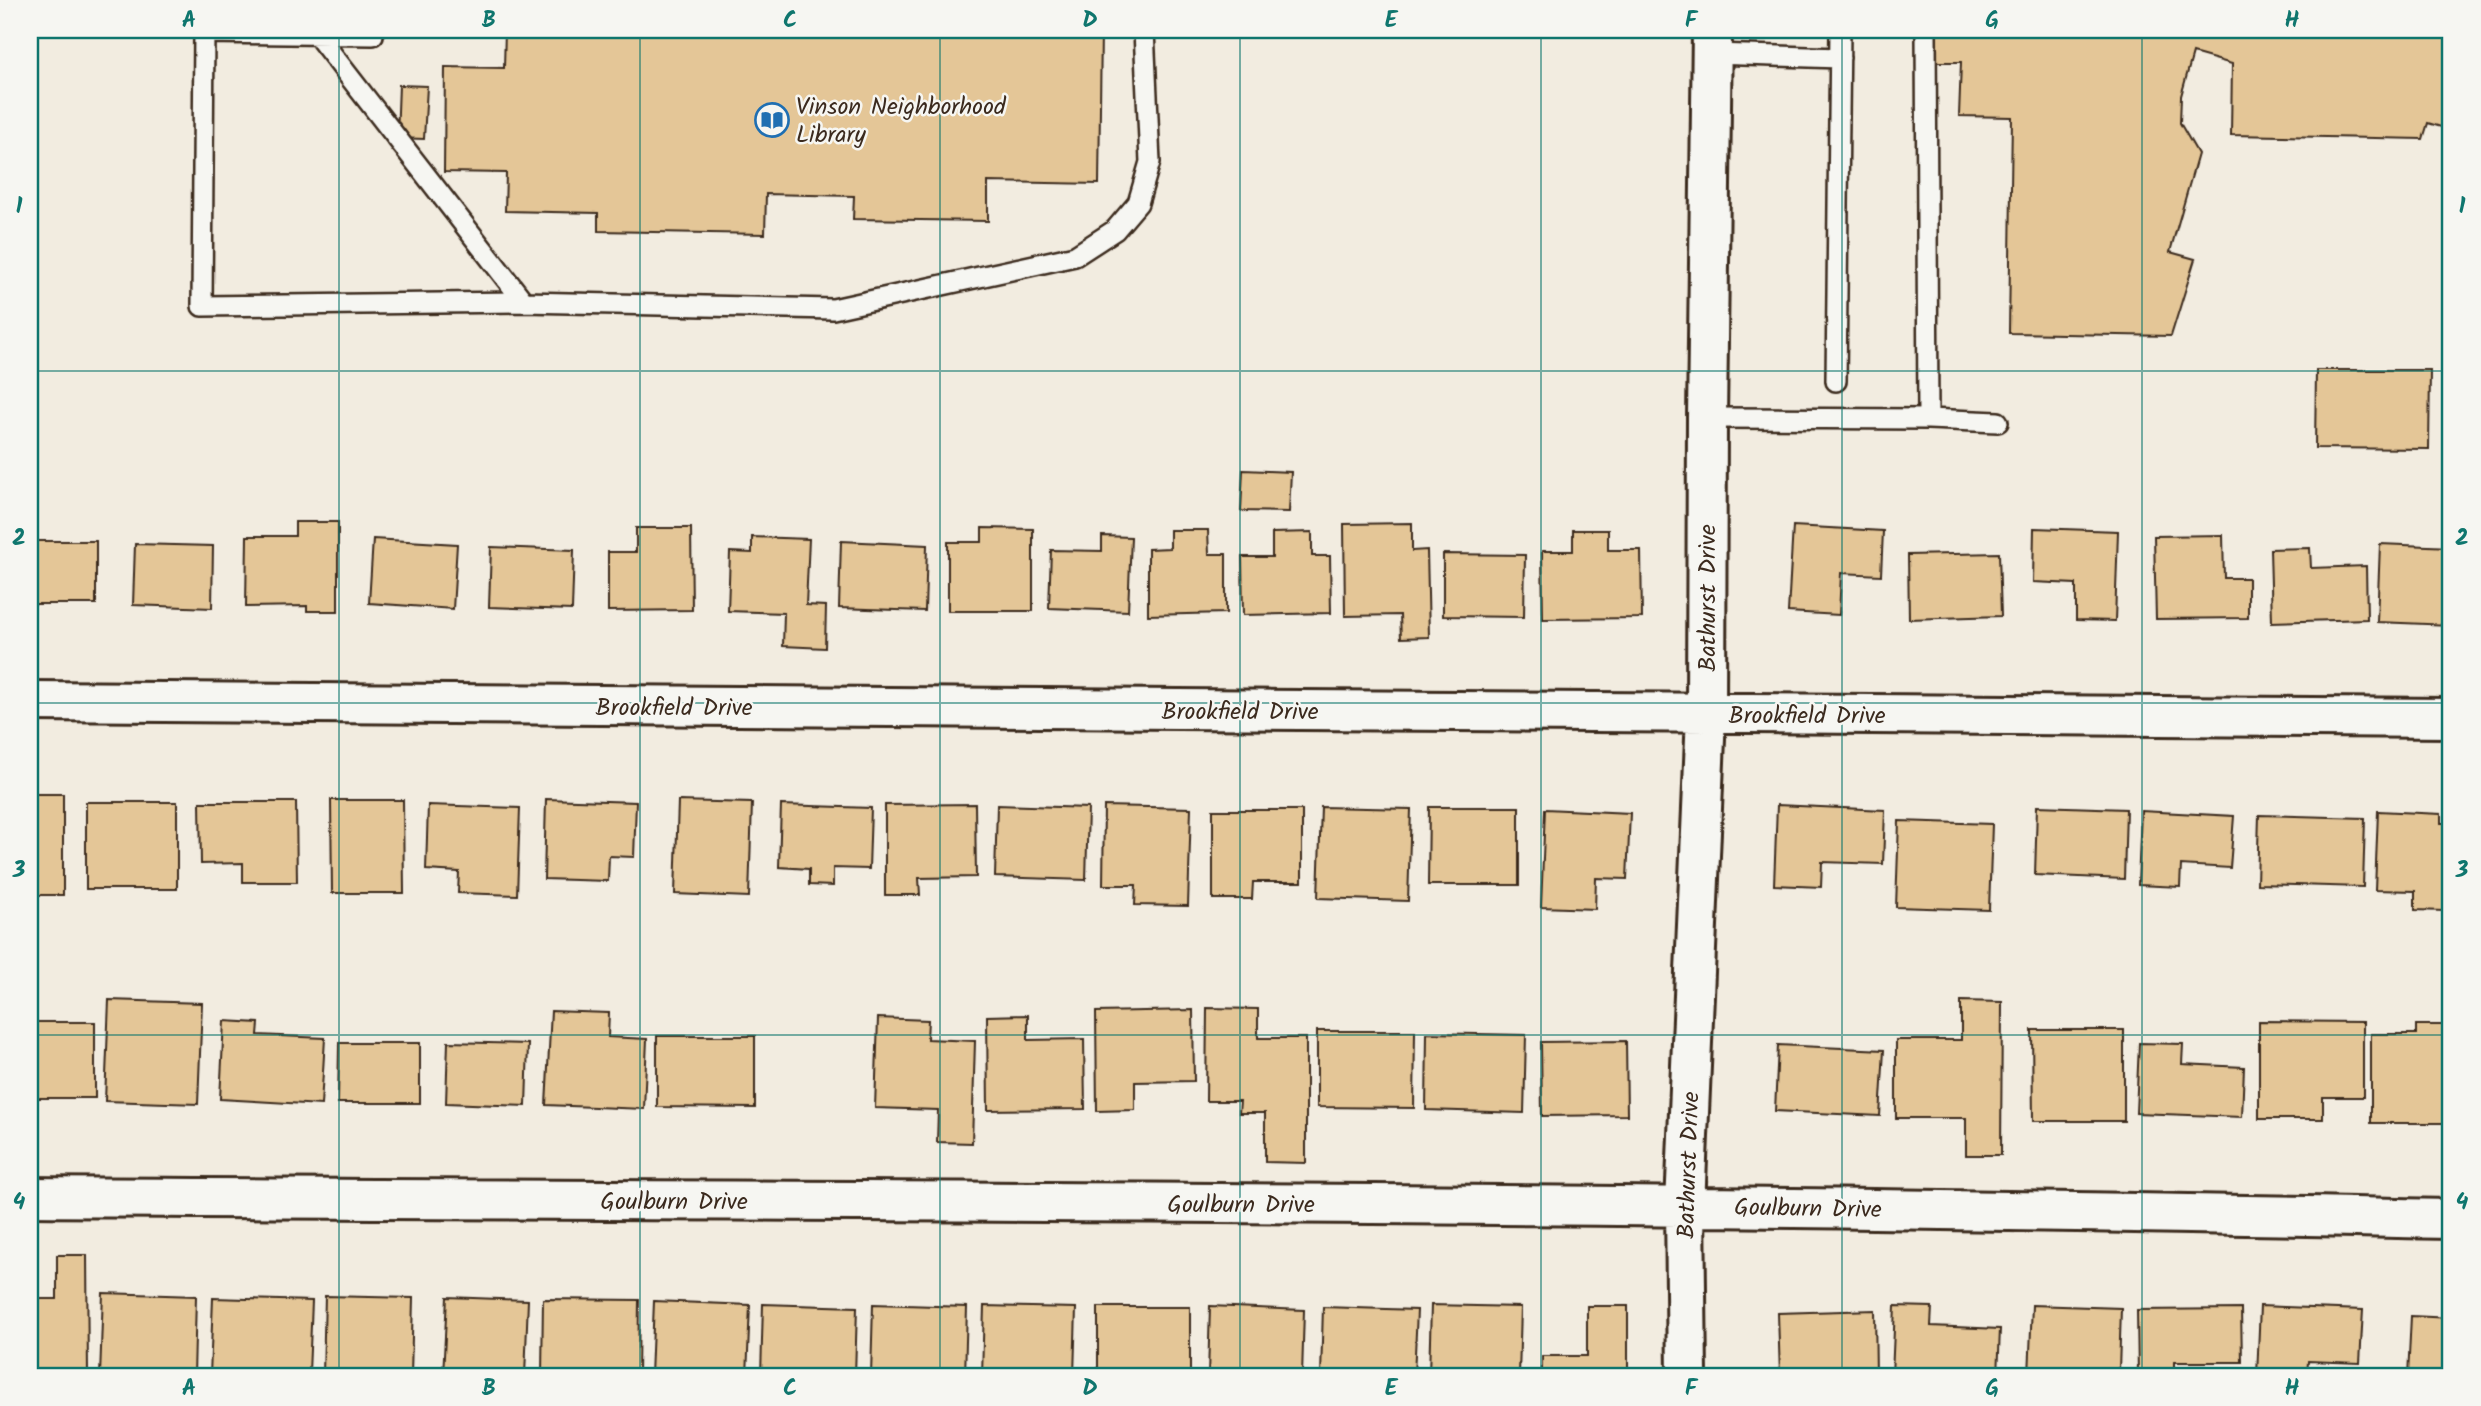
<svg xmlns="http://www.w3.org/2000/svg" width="2481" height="1406" font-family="Kalam,sans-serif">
<rect width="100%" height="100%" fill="#f2ece0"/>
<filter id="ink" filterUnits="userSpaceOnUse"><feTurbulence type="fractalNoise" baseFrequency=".0143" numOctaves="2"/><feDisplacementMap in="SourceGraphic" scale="14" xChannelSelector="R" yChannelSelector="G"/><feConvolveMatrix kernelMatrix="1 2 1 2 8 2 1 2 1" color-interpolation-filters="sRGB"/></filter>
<g filter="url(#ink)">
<!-- building -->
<path fill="#e4c697" stroke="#3b2a1e" stroke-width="2" d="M 505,30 L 1101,30 L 1099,184 L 988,182 L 988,221 L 853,219 L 854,196 L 766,194 L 765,234 L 598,231 L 598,213 L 505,211 L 506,173 L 444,172 L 445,67 L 504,68 Z
M 1935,30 L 2451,30 L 2451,130 L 2428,123 L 2423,139 L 2231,135 L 2232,64 L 2193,53 L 2181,96 L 2180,123 L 2198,154 L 2170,252 L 2195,259 L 2171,336 L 2009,333 L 2012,117 L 1959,116 L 1961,62 L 1935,62 Z
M 399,85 L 427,86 L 424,139 L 397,138 Z
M 2316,370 L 2430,370 L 2429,449 L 2315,448 Z
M 1243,470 L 1291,472 L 1289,512 L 1241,511 Z
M 295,522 L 338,522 L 338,611 L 307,611 L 307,606 L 246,607 L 247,536 L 295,536 Z
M 1412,523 L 1412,551 L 1427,550 L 1429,637 L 1401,638 L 1400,615 L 1345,616 L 1344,524 Z
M 1793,526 L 1883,531 L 1881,575 L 1841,573 L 1839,615 L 1788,612 Z
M 636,528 L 691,528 L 692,610 L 608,611 L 608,552 L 636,552 Z
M 982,528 L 1033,529 L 1033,611 L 948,611 L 948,542 L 982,542 Z
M 2034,528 L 2118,531 L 2115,621 L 2076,620 L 2076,584 L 2033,582 Z
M 1170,530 L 1208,530 L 1209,554 L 1226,554 L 1226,613 L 1148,615 L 1148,549 L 1170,548 Z
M 1573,530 L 1608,530 L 1608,550 L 1641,550 L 1642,618 L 1543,619 L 1542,551 L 1573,551 Z
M 1312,532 L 1312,556 L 1330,556 L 1331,613 L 1243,615 L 1242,557 L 1272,557 L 1272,533 Z
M 2223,535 L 2224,578 L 2248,578 L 2248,618 L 2156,619 L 2154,536 Z
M 1102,536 L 1131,537 L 1128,611 L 1049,608 L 1051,550 L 1102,551 Z
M 752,537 L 809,539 L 806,605 L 826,606 L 825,648 L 783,646 L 784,613 L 728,611 L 730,552 L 752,553 Z
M 373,539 L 457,544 L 453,609 L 369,603 Z
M 30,541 L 96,541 L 96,604 L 30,604 Z
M 841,541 L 927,545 L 925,611 L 839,608 Z
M 135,544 L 213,546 L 212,608 L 133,605 Z
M 2380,544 L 2451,547 L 2451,625 L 2377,622 Z
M 491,547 L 574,550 L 572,610 L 489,607 Z
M 2310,548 L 2311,568 L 2366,566 L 2367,619 L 2272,622 L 2270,549 Z
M 1999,553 L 2001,616 L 1909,619 L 1908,555 Z
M 1443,554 L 1525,555 L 1524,617 L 1443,616 Z
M 30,794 L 63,794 L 63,895 L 30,895 Z
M 546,799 L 636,802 L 634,857 L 609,856 L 608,881 L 544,879 Z
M 331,800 L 403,800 L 404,893 L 332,893 Z
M 678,801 L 752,803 L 749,897 L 675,894 Z
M 86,802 L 177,802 L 177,889 L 86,889 Z
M 200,802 L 296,802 L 297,882 L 243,882 L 243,863 L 201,864 Z
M 975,804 L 976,877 L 919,878 L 920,895 L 885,895 L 885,805 Z
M 428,805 L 520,808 L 517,895 L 458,893 L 459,872 L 426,870 Z
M 781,805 L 871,808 L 869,869 L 833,868 L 833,886 L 809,885 L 809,869 L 779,867 Z
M 997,805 L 1088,808 L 1086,880 L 995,877 Z
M 1777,805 L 1885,810 L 1883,864 L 1822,862 L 1821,887 L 1774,885 Z
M 1104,806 L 1191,808 L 1188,906 L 1135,905 L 1136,885 L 1103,885 Z
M 2037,806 L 2126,809 L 2124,879 L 2035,875 Z
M 1321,807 L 1411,809 L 1408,901 L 1318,898 Z
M 1429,807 L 1519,807 L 1519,885 L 1428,885 Z
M 1545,809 L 1630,813 L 1627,879 L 1596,878 L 1595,909 L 1541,907 Z
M 1213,810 L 1302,810 L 1302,882 L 1253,882 L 1252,899 L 1213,899 Z
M 2141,811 L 2234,816 L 2230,868 L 2181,865 L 2180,887 L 2138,885 Z
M 2378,811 L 2441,814 L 2441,823 L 2451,823 L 2451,891 L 2445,891 L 2444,911 L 2415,910 L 2415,891 L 2375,890 Z
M 2259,815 L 2365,818 L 2363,887 L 2257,884 Z
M 1899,821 L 1992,824 L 1989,910 L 1896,907 Z
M 109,1000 L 202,1003 L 198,1104 L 105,1101 Z
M 1961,1001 L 2002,1002 L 2001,1155 L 1966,1155 L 1966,1118 L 1896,1118 L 1896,1040 L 1961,1040 Z
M 1207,1008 L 1258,1009 L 1258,1038 L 1306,1038 L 1306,1163 L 1265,1162 L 1265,1113 L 1239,1113 L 1240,1101 L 1206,1101 Z
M 1193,1010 L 1194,1081 L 1135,1082 L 1135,1110 L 1097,1111 L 1096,1012 Z
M 551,1011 L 609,1013 L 608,1037 L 647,1039 L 644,1109 L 546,1105 Z
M 1028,1015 L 1028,1040 L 1084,1039 L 1085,1109 L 988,1110 L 987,1016 Z
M 878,1018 L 928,1020 L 927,1039 L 975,1041 L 972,1143 L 937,1142 L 938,1110 L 875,1108 Z
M 224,1021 L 259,1023 L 258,1035 L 325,1038 L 321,1105 L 220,1099 Z
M 2259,1021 L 2363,1022 L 2363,1097 L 2323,1097 L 2323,1119 L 2259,1119 Z
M 30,1022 L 95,1022 L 95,1098 L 30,1098 Z
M 2416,1025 L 2451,1025 L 2451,1123 L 2371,1123 L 2371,1034 L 2416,1034 Z
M 2032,1030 L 2124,1030 L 2124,1121 L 2033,1121 Z
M 1317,1031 L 1415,1031 L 1414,1108 L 1317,1107 Z
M 1427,1033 L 1526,1035 L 1524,1113 L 1426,1110 Z
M 657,1036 L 755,1036 L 755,1108 L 657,1107 Z
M 1626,1041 L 1627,1115 L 1542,1116 L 1541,1042 Z
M 448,1042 L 528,1044 L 526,1106 L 446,1103 Z
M 339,1043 L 420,1043 L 420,1103 L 338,1103 Z
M 2139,1043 L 2183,1044 L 2182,1064 L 2244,1067 L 2242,1117 L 2136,1113 Z
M 1778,1045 L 1884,1050 L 1880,1116 L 1775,1111 Z
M 57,1255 L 87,1255 L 88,1375 L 30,1376 L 30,1299 L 57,1299 Z
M 103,1293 L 196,1296 L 194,1376 L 100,1376 Z
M 325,1296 L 413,1298 L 411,1376 L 323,1375 Z
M 447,1297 L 528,1300 L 525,1376 L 443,1376 Z
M 213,1298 L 312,1301 L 309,1373 L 287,1372 L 287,1376 L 210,1376 Z
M 543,1299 L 639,1300 L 638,1376 L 542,1376 Z
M 654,1301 L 750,1305 L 747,1376 L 651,1376 Z
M 763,1304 L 857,1307 L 855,1376 L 761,1376 Z
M 873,1304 L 967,1307 L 965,1376 L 871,1376 Z
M 1431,1305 L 1521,1307 L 1519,1376 L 1429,1376 Z
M 2032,1305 L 2121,1308 L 2119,1371 L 2060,1370 L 2060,1376 L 2029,1376 Z
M 984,1306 L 1076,1308 L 1074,1376 L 982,1376 Z
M 1210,1306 L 1304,1310 L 1302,1376 L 1208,1376 Z
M 1587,1306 L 1628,1306 L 1628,1376 L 1542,1376 L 1542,1356 L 1587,1356 Z
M 1895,1306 L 1932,1307 L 1931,1326 L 2000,1329 L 1998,1376 L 1892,1376 Z
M 2260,1306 L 2363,1310 L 2360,1363 L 2308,1361 L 2307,1376 L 2257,1376 Z
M 1098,1307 L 1190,1307 L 1190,1376 L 1098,1376 Z
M 1323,1307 L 1417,1310 L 1414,1376 L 1321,1376 Z
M 2241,1309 L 2242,1362 L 2174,1362 L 2174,1376 L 2138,1376 L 2137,1310 Z
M 1875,1310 L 1876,1376 L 1780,1376 L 1778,1313 Z
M 2411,1316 L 2451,1318 L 2451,1376 L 2408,1376 Z"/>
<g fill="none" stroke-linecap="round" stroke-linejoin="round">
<!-- service casing -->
<g stroke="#3b2a1e" stroke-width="24">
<path id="service" d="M 204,30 L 202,306 L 524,302 L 833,309 L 1075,256 L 1115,230 L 1138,203 L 1150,162 L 1144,30
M 317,30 L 317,35 L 524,302
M 1926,30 L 1928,419
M 203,33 L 373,35 L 373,30
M 1712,54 L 1840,58
M 1836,381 L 1840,30
M 1707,418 L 1928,419 L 1998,422"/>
</g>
<!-- minor casing -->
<g stroke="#3b2a1e" stroke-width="44">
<path id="minor" d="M 30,701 L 2451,718
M 30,1197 C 837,1202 1644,1201 2451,1219
M 1687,1376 L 1685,1206 L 1706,715 L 1707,418 L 1712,30"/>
</g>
<!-- service -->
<use href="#service" stroke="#f6f6f2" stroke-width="19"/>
<!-- minor -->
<use href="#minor" stroke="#f6f6f2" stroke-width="38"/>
</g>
</g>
<!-- grid -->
<path fill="none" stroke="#0f766e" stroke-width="2" stroke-opacity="0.55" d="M 339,30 L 339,1376M 640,30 L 640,1376M 940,30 L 940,1376M 1240,30 L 1240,1376M 1541,30 L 1541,1376M 1842,30 L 1842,1376M 2142,30 L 2142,1376M 30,371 L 2451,371M 30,703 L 2451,703M 30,1035 L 2451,1035"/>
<!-- icons -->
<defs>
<g id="library-ring" transform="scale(1.75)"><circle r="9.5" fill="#f6f6f2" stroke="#1f6fb2" stroke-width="1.5"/><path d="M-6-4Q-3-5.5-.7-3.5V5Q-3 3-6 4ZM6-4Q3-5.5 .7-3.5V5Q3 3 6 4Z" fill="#1f6fb2"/></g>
</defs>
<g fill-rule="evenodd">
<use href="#library-ring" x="772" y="120"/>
</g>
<g text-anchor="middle" stroke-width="5" stroke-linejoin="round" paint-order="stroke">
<!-- poi labels -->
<g font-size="24" fill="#3b2a1e" stroke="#f6f6f2" text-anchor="start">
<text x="796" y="114">Vinson Neighborhood<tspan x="796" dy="28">Library</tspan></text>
</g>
<!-- street labels -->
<g font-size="24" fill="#3b2a1e" stroke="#f6f6f2">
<text transform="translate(1707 598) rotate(-90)" y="8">Bathurst Drive</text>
<text x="674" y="715">Brookfield Drive</text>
<text x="1240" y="719">Brookfield Drive</text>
<text x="1807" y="723">Brookfield Drive</text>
<text transform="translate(1688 1165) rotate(-88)" y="8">Bathurst Drive</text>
<text x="674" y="1209">Goulburn Drive</text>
<text x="1241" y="1212">Goulburn Drive</text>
<text transform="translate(1808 1208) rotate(1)" y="8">Goulburn Drive</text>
</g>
</g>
<!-- margin -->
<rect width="2481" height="1406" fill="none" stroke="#f6f6f2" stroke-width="77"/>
<rect x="38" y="38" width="2404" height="1330" fill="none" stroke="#0f766e" stroke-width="2.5"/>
<g font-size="23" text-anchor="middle" font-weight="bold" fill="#0f766e">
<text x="189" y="27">A</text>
<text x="489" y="27">B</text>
<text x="790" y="27">C</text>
<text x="1090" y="27">D</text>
<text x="1391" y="27">E</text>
<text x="1691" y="27">F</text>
<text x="1992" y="27">G</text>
<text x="2292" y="27">H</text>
<text x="19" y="213">1</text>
<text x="2462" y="213">1</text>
<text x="19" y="545">2</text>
<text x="2462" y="545">2</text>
<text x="19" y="877">3</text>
<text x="2462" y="877">3</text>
<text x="19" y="1209">4</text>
<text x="2462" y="1209">4</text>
<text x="189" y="1395">A</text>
<text x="489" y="1395">B</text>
<text x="790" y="1395">C</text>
<text x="1090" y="1395">D</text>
<text x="1391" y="1395">E</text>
<text x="1691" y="1395">F</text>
<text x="1992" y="1395">G</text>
<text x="2292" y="1395">H</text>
</g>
</svg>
